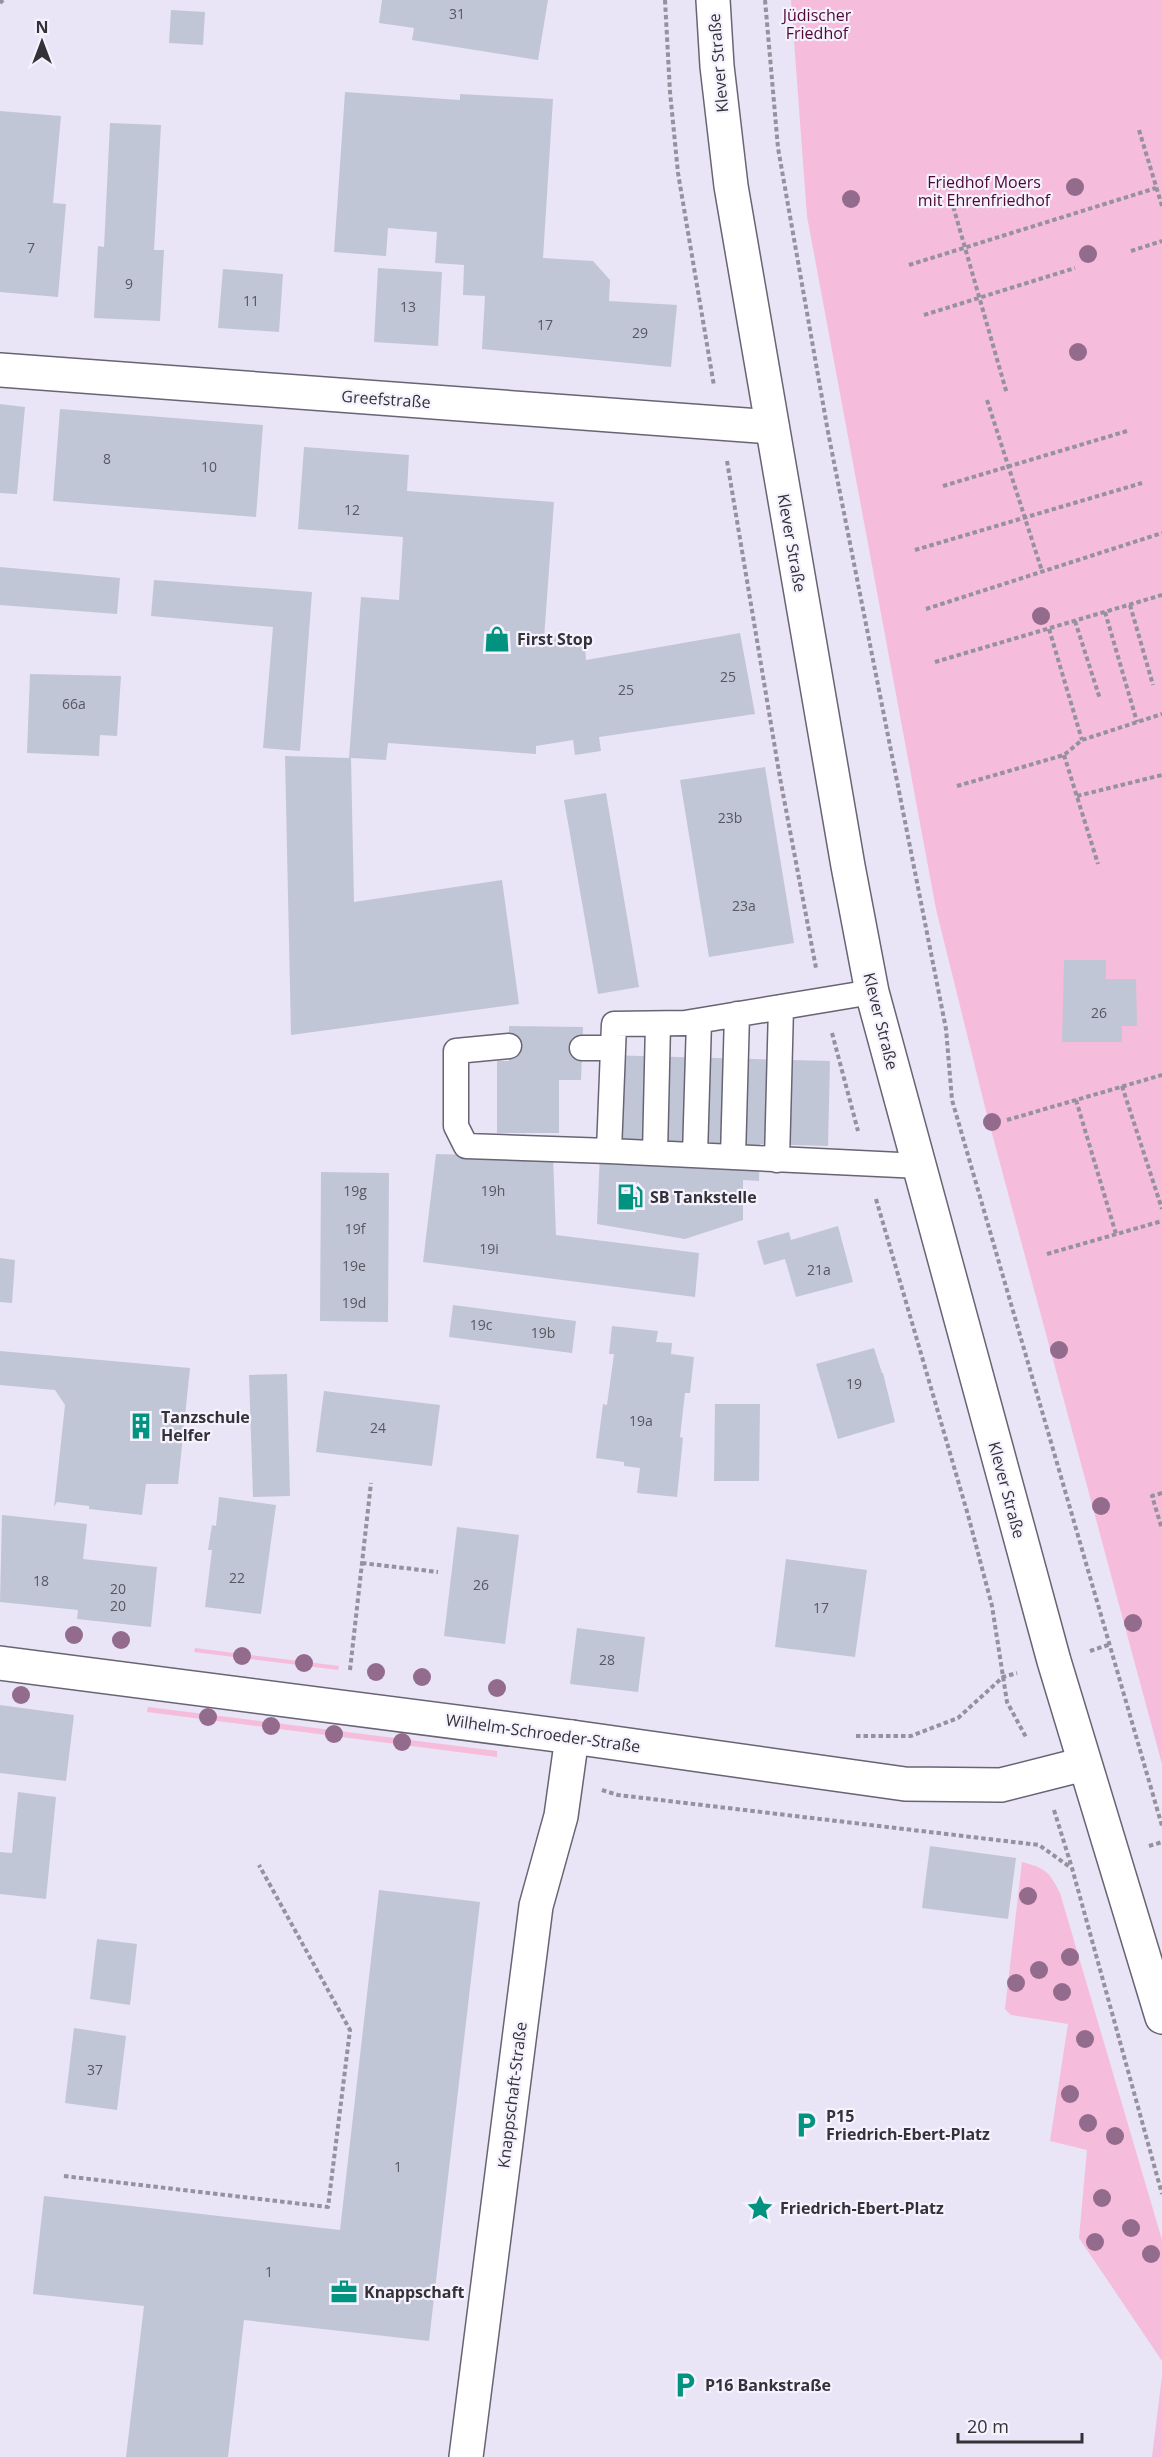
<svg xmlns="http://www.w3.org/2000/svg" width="1162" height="2457" font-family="'Open Sans',sans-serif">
<rect width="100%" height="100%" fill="#e9e4f6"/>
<!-- green -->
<path fill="#f6bcdb" d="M 791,0 L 1162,0 L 1162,1764 L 987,1115 L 936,909 L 807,216 Z
M 195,1648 L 339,1666 L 338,1670 L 194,1652 Z
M 148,1707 L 497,1751 L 497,1757 L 147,1712 Z
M 1022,1862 C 1045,1868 1049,1871 1060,1893 L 1162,2240 L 1162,2361 L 1079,2238 L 1087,2150 L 1050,2141 L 1068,2024 L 1011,2015 L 1005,2009 Z
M 1162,2376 L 1162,2457 L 1152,2457 Z"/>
<!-- building -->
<path fill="#c1c6d7" d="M 382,0 L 548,0 L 538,60 L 412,40 L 414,28 L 379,23 Z
M 171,10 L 205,12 L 203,45 L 169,43 Z
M 345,92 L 460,100 L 460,94 L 553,99 L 543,258 L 593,261 L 610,280 L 609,301 L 677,305 L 671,367 L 482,349 L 485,296 L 463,295 L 464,265 L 435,263 L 437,232 L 388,228 L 386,256 L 334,252 Z
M 0,111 L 61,116 L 53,203 L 66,204 L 58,297 L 0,292 Z
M 110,123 L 161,125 L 154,250 L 164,250 L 160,321 L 94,318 L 98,246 L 104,247 Z
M 378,268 L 442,272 L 438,346 L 374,342 Z
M 223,269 L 283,274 L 279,332 L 218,328 Z
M 0,404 L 25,407 L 17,494 L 0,493 Z
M 60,409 L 263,425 L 256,517 L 53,501 Z
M 304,447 L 409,455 L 407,491 L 554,502 L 544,638 L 570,634 L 585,645 L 586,660 L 740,633 L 755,714 L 599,737 L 601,751 L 575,755 L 573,740 L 536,746 L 536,754 L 388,743 L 386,760 L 351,758 L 354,902 L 502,880 L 519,1004 L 291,1035 L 285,756 L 349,758 L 361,597 L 399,600 L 403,537 L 298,529 Z
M 0,567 L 120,578 L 117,614 L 0,605 Z
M 154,580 L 312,592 L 300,751 L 263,748 L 273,627 L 151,616 Z
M 30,674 L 121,676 L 117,736 L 100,735 L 99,756 L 27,753 Z
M 765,767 L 794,943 L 709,957 L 680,780 Z
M 606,793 L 639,987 L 598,994 L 564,800 Z
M 1064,960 L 1106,960 L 1106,979 L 1136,979 L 1137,1026 L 1122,1026 L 1122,1042 L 1062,1042 Z
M 509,1026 L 583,1027 L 581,1080 L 559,1080 L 559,1133 L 497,1133 L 497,1061 L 509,1061 Z
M 604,1055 L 830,1061 L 828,1146 L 760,1144 L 759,1181 L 743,1180 L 743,1220 L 685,1239 L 597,1224 Z
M 436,1154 L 553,1157 L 556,1235 L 699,1253 L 695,1297 L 423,1262 Z
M 321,1172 L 389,1173 L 388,1322 L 320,1321 Z
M 838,1226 L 853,1282 L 796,1297 L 785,1259 L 764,1265 L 757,1241 L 789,1232 L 791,1240 Z
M 0,1258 L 15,1260 L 12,1303 L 0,1302 Z
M 453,1305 L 576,1321 L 572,1353 L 449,1337 Z
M 612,1326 L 658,1331 L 656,1342 L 672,1343 L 671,1354 L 694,1357 L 690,1393 L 685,1393 L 680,1437 L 683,1438 L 677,1497 L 637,1493 L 640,1468 L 624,1466 L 624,1462 L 596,1458 L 603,1404 L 607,1405 L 614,1354 L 609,1354 Z
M 874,1348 L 882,1373 L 883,1373 L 895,1422 L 838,1439 L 816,1364 Z
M 0,1351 L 190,1368 L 178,1484 L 146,1484 L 142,1515 L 89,1509 L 89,1506 L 57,1502 L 54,1507 L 65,1405 L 55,1390 L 0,1385 Z
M 287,1374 L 290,1496 L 253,1497 L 249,1375 Z
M 324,1391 L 440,1405 L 432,1466 L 316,1452 Z
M 715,1404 L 760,1404 L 759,1481 L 714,1481 Z
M 219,1497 L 276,1505 L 261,1614 L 205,1607 L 212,1550 L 208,1550 L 212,1525 L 216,1526 Z
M 2,1515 L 87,1524 L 83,1559 L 157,1567 L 151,1627 L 77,1619 L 78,1610 L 0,1602 Z
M 457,1527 L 519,1535 L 505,1644 L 444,1636 Z
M 786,1559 L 867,1570 L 855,1657 L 775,1647 Z
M 577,1628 L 645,1637 L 638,1692 L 570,1684 Z
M 0,1705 L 74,1715 L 66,1781 L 0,1773 Z
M 18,1792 L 56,1797 L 46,1899 L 0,1894 L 0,1852 L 12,1853 Z
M 930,1846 L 1016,1858 L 1008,1919 L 922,1908 Z
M 379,1890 L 480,1902 L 429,2341 L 244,2320 L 228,2457 L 126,2457 L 144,2306 L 33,2294 L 44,2196 L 340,2230 Z
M 97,1939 L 137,1944 L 130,2005 L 90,1999 Z
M 74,2028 L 126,2036 L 117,2110 L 65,2103 Z"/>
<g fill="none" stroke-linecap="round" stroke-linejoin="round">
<!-- lane casing -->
<g stroke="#686474" stroke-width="27">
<path id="lane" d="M 872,992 L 685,1023 L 614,1024 L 609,1151 L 920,1166
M 509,1046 L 456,1051 L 456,1126 L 466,1146 L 609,1151
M 582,1048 L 613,1048
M 655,1153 L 658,1024
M 695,1155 L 699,1021
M 733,1157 L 737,1014
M 777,1160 L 781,1007"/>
</g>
<!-- street casing -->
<g stroke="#686474" stroke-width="36">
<path id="street" d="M 0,370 L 772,427
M 466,2457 L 536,1906 L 561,1816 L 572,1737"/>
</g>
<!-- secondary casing -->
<g stroke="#686474" stroke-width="36">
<path id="secondary" d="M 713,0 L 717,66 L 731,186 L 848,866 L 872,992 L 1054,1661 L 1162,2017
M 0,1663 L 572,1737 L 905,1784 L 1001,1785 L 1084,1764"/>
</g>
<!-- path -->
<path stroke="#95919e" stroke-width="4" stroke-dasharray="4.5 3" stroke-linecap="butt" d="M 665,0 L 670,92 L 678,173 L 714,386
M 765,0 L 778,148 L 828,432 L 946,1029 L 952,1100 L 1162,1826
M 0,3 L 3,0
M 1139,130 L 1162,206
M 947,185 L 1007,394
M 1131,251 L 1162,241
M 909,265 L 1156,188
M 924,315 L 1075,268
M 987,400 L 1042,571
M 727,461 L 780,778 L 816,968
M 943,486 L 1127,431
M 915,550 L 1142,483
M 1130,605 L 1153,685
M 926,609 L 1162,533
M 1105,612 L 1137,722
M 1075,621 L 1100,699
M 1049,629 L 1082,740
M 935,662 L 1162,595
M 1064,755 L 1098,864
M 957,786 L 1064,755 L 1082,740 L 1162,714
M 1077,796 L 1162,775
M 832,1033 L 858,1131
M 1122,1086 L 1162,1209
M 1076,1100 L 1116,1234
M 1007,1120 L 1162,1075
M 876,1199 L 968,1515 L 992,1606 L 1007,1702 L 1027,1739
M 1047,1254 L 1162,1221
M 1162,1493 L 1152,1496 L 1162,1529
M 362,1563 L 438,1572
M 1090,1651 L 1111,1644
M 350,1670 L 371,1483
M 856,1736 L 911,1736 L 958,1718 L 1003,1677 L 1017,1673
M 602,1790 L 618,1795 L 1039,1845 L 1070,1867
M 1054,1810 L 1072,1868 L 1162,2194
M 1149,1846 L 1162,1842
M 64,2176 L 328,2207 L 350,2030 L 259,1865"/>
<!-- lane -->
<use href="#lane" stroke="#fff" stroke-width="24"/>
<!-- street -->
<use href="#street" stroke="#fff" stroke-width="33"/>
<!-- secondary -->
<use href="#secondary" stroke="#fff" stroke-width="33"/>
</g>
<!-- trees -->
<g fill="#936b8c">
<circle cx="1075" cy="187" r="9"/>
<circle cx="851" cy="199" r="9"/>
<circle cx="1088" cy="254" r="9"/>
<circle cx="1078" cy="352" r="9"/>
<circle cx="1041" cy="616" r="9"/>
<circle cx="992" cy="1122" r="9"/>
<circle cx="1059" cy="1350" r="9"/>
<circle cx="1101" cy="1506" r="9"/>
<circle cx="1133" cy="1623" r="9"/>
<circle cx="74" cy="1635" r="9"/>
<circle cx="121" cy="1640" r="9"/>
<circle cx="242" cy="1656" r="9"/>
<circle cx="304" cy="1663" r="9"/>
<circle cx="376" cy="1672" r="9"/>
<circle cx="422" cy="1677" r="9"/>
<circle cx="497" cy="1688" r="9"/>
<circle cx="21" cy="1695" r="9"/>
<circle cx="208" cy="1717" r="9"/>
<circle cx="271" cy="1726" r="9"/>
<circle cx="334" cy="1734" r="9"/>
<circle cx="402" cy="1742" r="9"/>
<circle cx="1028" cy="1896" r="9"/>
<circle cx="1070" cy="1957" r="9"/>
<circle cx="1039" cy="1970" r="9"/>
<circle cx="1016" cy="1983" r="9"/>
<circle cx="1062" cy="1992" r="9"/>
<circle cx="1085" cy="2039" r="9"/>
<circle cx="1070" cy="2094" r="9"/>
<circle cx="1088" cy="2123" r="9"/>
<circle cx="1115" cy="2136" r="9"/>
<circle cx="1102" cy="2198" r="9"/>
<circle cx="1131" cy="2228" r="9"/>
<circle cx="1095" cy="2242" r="9"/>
<circle cx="1151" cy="2254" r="9"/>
</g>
<!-- icons -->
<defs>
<g id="shop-bare" transform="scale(2.07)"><path d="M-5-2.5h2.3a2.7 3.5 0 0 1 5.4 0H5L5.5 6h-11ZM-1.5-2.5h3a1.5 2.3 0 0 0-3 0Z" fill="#019380" stroke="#f5f2fe" stroke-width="2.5" paint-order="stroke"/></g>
<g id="fuel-bare" transform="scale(2.07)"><path d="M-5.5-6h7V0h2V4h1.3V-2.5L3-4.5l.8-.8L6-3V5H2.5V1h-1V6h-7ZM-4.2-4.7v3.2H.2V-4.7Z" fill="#019380" stroke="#f5f2fe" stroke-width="2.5" paint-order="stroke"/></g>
<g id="building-bare" transform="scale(2.07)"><path d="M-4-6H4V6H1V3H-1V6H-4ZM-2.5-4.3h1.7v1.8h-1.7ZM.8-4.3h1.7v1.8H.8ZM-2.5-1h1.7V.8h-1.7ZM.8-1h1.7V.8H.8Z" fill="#019380" stroke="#f5f2fe" stroke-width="2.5" paint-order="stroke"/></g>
<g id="parking-bare" transform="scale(2.07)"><path d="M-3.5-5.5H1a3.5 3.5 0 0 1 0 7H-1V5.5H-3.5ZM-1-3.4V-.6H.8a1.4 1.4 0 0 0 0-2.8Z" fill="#019380" stroke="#f5f2fe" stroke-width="2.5" paint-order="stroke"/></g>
<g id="sight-bare" transform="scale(2.07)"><path d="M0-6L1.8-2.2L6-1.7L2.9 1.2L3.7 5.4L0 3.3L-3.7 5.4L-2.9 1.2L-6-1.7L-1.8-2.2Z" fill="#019380" stroke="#f5f2fe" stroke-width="2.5" paint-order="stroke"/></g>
<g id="office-bare" transform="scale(2.07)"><path d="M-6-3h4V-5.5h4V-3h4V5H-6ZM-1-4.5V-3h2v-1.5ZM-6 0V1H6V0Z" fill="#019380" stroke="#f5f2fe" stroke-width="2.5" paint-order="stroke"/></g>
</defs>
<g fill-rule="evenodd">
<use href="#shop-bare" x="497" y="639"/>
<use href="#fuel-bare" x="630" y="1197"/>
<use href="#building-bare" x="141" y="1426"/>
<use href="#parking-bare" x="806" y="2125"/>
<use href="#sight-bare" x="760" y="2208"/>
<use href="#office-bare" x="344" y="2292"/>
<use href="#parking-bare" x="685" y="2385"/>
</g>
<g text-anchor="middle" stroke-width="4.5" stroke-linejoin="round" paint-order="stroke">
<!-- number labels -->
<g font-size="14" fill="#575760">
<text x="457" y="19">31</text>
<text x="31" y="253">7</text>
<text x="129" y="289">9</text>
<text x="251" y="306">11</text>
<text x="408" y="312">13</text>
<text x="545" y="330">17</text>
<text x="640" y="338">29</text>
<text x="107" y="464">8</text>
<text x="209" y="472">10</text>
<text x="352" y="515">12</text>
<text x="728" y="682">25</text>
<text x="626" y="695">25</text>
<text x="74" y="709">66a</text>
<text x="730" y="823">23b</text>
<text x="744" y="911">23a</text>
<text x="1099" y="1018">26</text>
<text x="355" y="1196">19g</text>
<text x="493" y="1196">19h</text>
<text x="355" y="1234">19f</text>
<text x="489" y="1254">19i</text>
<text x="354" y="1271">19e</text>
<text x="819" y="1275">21a</text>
<text x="354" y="1308">19d</text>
<text x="481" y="1330">19c</text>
<text x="543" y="1338">19b</text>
<text x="854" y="1389">19</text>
<text x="641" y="1426">19a</text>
<text x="378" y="1433">24</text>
<text x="237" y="1583">22</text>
<text x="41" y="1586">18</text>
<text x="481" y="1590">26</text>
<text x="118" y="1594">20</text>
<text x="118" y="1611">20</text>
<text x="821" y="1613">17</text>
<text x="607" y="1665">28</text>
<text x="95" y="2075">37</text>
<text x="398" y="2172">1</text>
<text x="269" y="2277">1</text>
</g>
<!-- park labels -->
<g font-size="16" fill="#4d0836" stroke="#f5f2fe">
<text x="817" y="21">Jüdischer<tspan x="817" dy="18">Friedhof</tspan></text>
<text x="984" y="188">Friedhof Moers<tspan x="984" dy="18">mit Ehrenfriedhof</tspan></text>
</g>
<!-- street labels -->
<g font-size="16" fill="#343239" stroke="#f5f2fe">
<text transform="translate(718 63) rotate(-95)" y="6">Klever Straße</text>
<text transform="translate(386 399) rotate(4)" y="6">Greefstraße</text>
<text transform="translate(792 543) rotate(80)" y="6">Klever Straße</text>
<text transform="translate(881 1021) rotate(76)" y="6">Klever Straße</text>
<text transform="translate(1007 1490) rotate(75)" y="6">Klever Straße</text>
<text transform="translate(543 1733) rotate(8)" y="6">Wilhelm-Schroeder-Straße</text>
<text transform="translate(512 2095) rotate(-83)" y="6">Knappschaft-Straße</text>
</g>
<!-- poi labels -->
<g font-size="16" font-weight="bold" fill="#343239" stroke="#f5f2fe" text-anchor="start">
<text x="517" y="645">First Stop</text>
<text x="650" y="1203">SB Tankstelle</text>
<text x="161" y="1423">Tanzschule<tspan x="161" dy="18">Helfer</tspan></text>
<text x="826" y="2122">P15<tspan x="826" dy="18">Friedrich-Ebert-Platz</tspan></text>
<text x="780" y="2214">Friedrich-Ebert-Platz</text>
<text x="364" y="2298">Knappschaft</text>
<text x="705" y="2391">P16 Bankstraße</text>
</g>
</g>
<!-- north arrow -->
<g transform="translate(42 42)" stroke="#f5f2fe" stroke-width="4.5" paint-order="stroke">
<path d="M0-4.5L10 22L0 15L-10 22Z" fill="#343239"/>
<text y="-9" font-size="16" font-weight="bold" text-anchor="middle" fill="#343239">N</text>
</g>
<!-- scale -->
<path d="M958 2433v9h124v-9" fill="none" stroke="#343239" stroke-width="3"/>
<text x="967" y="2433" font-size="18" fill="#343239" stroke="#f5f2fe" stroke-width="4.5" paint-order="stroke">20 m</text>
</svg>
